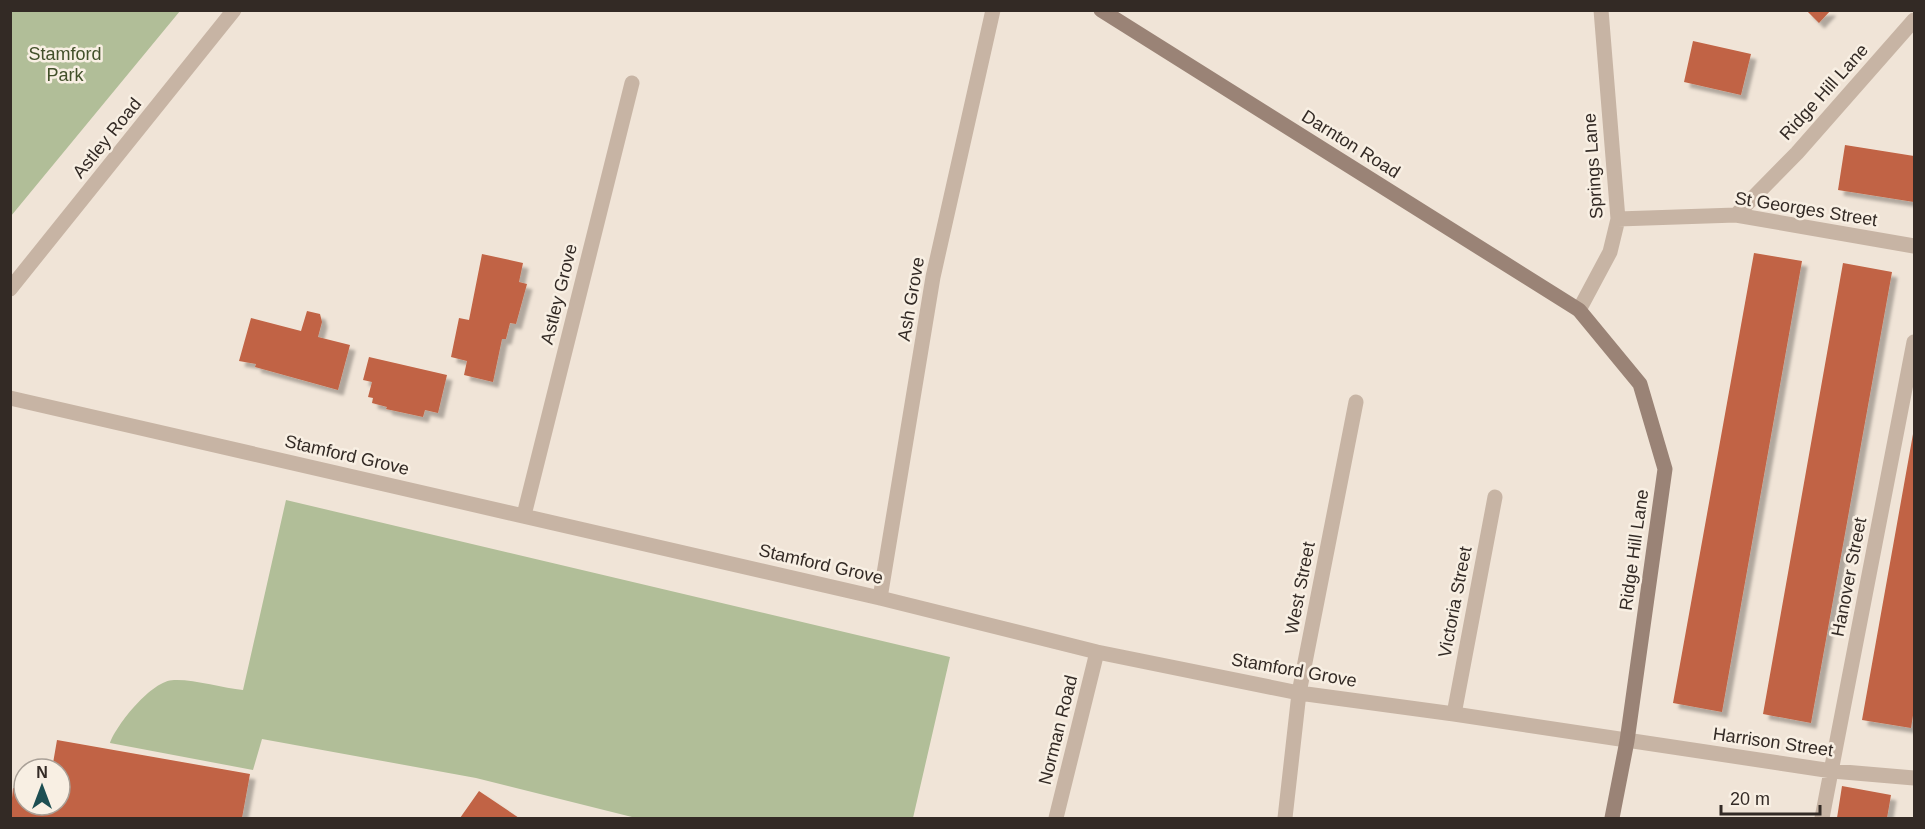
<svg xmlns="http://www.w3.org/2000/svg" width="1925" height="829" font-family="Arial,sans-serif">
<defs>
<filter id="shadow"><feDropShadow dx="5.5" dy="5.5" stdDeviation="1.5" flood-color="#0004"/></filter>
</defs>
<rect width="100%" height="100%" fill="#f0e4d7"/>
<!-- green -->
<path fill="#b1be98" d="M 11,10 L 180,11 L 11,216 L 10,11 Z
M 286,500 L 950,657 L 913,818 L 636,818 L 476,778 L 262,739 L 253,770 L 110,743 C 117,724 152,680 174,680 C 193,679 223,688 243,690 Z"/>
<!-- building -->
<path fill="#c16344" filter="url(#shadow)" d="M 1806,10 L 1831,10 L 1819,23 Z
M 1693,41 L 1751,54 L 1741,95 L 1684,82 Z
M 1845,145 L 1914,156 L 1914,202 L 1838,190 Z
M 1754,253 L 1802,261 L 1722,712 L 1673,703 Z
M 482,254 L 523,263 L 519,282 L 527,284 L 516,324 L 510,323 L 506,339 L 502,339 L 493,382 L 464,375 L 467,361 L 451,357 L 459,318 L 469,320 Z
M 1843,263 L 1892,272 L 1811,723 L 1763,714 Z
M 307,311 L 320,314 L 322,322 L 318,337 L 350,345 L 338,390 L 255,367 L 256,364 L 239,361 L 251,318 L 301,331 Z
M 369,357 L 447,375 L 438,413 L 425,410 L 423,417 L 386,409 L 387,407 L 372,403 L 373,398 L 368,397 L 372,382 L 363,380 Z
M 1913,434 L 1914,709 L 1911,728 L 1862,720 Z
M 57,740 L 250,774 L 242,818 L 10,818 L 13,788 L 24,790 L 24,805 L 60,805 L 60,769 L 52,769 Z
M 1842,786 L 1891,795 L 1887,818 L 1837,818 Z
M 479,791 L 519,818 L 460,818 Z"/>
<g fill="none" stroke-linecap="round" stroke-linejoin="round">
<!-- path -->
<path stroke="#b29e8e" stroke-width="4" stroke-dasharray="3 3" stroke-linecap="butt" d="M 10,142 L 10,145"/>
<!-- street -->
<path stroke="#c7b4a4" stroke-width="15" d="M 1736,215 L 1797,153 L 1914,20
M 1618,219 L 1736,215 L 1914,246
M 10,289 L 234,10
M 1579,310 L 1610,252 L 1618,219 L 1601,10
M 10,398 L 880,598 L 1097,652 L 1299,693 L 1454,714 L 1832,771 L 1914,778
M 524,515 L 632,83
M 880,598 L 933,277 L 993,10
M 1454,714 L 1495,497
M 1056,818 L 1097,652
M 1285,818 L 1299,693 L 1356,402
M 1822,818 L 1914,342"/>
<!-- secondary -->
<path stroke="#9a8376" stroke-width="15" d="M 1101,10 L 1579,310 L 1640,384 L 1665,469 L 1627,741 L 1612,818"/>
</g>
<g text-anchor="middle" stroke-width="5" stroke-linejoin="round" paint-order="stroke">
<!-- park labels -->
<g font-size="18" fill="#42502a" stroke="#f8efe3">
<text x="65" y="60">Stamford<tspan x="65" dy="21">Park</tspan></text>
</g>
<!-- street labels -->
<g font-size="18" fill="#332a25" stroke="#f8efe3">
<text transform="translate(1824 92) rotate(-48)" y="6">Ridge Hill Lane</text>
<text transform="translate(107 138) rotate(-51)" y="6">Astley Road</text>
<text transform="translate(1351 144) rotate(32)" y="6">Darnton Road</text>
<text transform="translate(1593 166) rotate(-94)" y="6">Springs Lane</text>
<text transform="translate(1806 209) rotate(9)" y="6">St Georges Street</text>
<text transform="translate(559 294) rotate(-76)" y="6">Astley Grove</text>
<text transform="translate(911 299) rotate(-80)" y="6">Ash Grove</text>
<text transform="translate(347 455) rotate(13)" y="6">Stamford Grove</text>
<text transform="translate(1634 550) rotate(-82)" y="6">Ridge Hill Lane</text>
<text transform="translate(821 564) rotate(13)" y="6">Stamford Grove</text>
<text transform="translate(1849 577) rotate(-79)" y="6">Hanover Street</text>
<text transform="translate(1300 588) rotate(-79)" y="6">West Street</text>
<text transform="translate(1455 602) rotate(-79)" y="6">Victoria Street</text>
<text transform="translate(1294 670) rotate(10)" y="6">Stamford Grove</text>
<text transform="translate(1058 730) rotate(-76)" y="6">Norman Road</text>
<text transform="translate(1773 742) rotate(8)" y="6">Harrison Street</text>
</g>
</g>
<!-- border -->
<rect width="1925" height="829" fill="none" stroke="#332a25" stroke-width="24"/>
<!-- north arrow -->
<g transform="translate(42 787)"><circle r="28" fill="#f8efe3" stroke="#a9a097" stroke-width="1.5"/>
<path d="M0-4.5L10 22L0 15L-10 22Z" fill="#1d4e52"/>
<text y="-9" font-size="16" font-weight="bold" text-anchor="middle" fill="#332a25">N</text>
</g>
<!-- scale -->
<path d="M1721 805v9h99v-9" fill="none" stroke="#332a25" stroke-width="3"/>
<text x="1730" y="805" font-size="18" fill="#332a25" stroke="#f8efe3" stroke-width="4.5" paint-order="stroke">20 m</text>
</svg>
